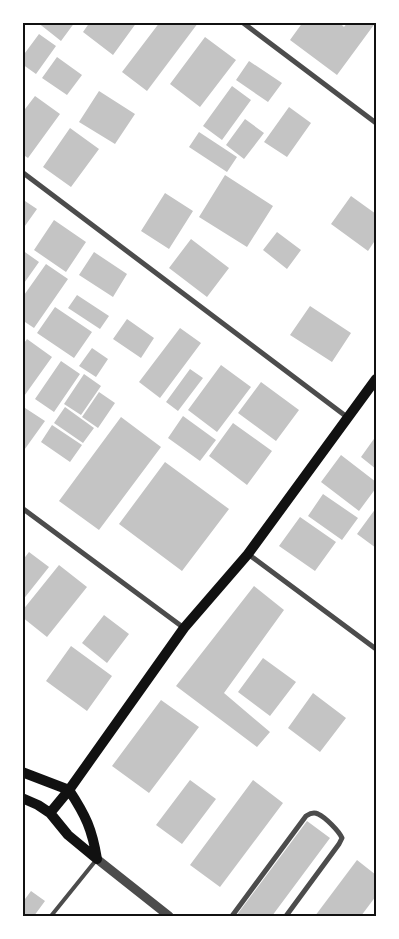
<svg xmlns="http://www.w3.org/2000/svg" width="399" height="939" font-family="Mulish,sans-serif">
<rect width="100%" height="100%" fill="#fff"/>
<!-- building -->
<path fill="#c4c4c4" d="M 37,22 L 75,22 L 61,41 Z
M 90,22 L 137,22 L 113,55 L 83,32 Z
M 160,22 L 198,23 L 147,91 L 122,72 Z
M 303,22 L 339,22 L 344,27 L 348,22 L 376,22 L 337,75 L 290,40 Z
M 39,34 L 56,46 L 36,74 L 22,64 L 22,57 Z
M 205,37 L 236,60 L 200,107 L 170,84 Z
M 57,57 L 82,75 L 67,95 L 42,78 Z
M 249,61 L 282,83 L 268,102 L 236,80 Z
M 232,86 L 251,100 L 222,140 L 203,126 Z
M 99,91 L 135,114 L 115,144 L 79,122 Z
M 35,96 L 60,114 L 28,158 L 22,154 L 22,113 Z
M 289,107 L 311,123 L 287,157 L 264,142 Z
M 245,119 L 264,133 L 244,159 L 226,145 Z
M 70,128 L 99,149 L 71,187 L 43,167 Z
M 199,132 L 237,157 L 227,172 L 189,147 Z
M 225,175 L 273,206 L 247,247 L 199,217 Z
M 165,193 L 193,211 L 169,249 L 141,231 Z
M 351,196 L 376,214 L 376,239 L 368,251 L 331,224 Z
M 22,199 L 37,209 L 22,230 Z
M 54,220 L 86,242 L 66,272 L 34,250 Z
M 277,232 L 301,250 L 287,269 L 263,250 Z
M 191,239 L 229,268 L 207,297 L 169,268 Z
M 22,250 L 39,262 L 22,286 Z
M 94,252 L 127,274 L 113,297 L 79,275 Z
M 46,264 L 68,279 L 34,328 L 22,320 L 22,298 Z
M 77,295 L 109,316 L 100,329 L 68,308 Z
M 310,306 L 351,333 L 332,362 L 290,335 Z
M 55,307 L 92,332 L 74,358 L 37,333 Z
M 127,319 L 154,338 L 141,358 L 113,339 Z
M 180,328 L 201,343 L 160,398 L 139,382 Z
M 27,339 L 52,357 L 22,399 L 22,346 Z
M 92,348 L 108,359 L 96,377 L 79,366 Z
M 61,361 L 80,374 L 54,412 L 35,399 Z
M 221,365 L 251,387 L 217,432 L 188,410 Z
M 190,369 L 203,378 L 178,411 L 166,402 Z
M 84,374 L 101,386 L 81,415 L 64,404 Z
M 261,382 L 299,410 L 276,441 L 238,413 Z
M 99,392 L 115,403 L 98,428 L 82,417 Z
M 22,406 L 45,421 L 22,453 Z
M 65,407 L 94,428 L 83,443 L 54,423 Z
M 183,416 L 216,440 L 200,461 L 168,438 Z
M 121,417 L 161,447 L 99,530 L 59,501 Z
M 233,423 L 272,451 L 247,485 L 209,456 Z
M 52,425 L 82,445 L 70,462 L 41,442 Z
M 376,436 L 376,469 L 361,457 Z
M 341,455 L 376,482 L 376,488 L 359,511 L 321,482 Z
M 165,462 L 229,509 L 182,571 L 119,524 Z
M 323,494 L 358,518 L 342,540 L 308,516 Z
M 376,508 L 376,548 L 357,534 Z
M 300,517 L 336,542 L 315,571 L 279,546 Z
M 29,552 L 49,567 L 22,601 L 22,561 Z
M 59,565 L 87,587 L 47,637 L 22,617 L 22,611 Z
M 254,586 L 284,610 L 224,693 L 270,732 L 257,747 L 176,686 Z
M 104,615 L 129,634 L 107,663 L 82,643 Z
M 71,646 L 112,676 L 87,711 L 46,681 Z
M 263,658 L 296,682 L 270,716 L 238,692 Z
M 313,693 L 346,718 L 320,752 L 288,728 Z
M 161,700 L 199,727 L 149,793 L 112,766 Z
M 190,780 L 216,799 L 182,844 L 156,825 Z
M 253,780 L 283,803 L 220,887 L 190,865 Z
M 307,821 L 330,838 L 272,916 L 236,916 Z
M 357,860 L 376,875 L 376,896 L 361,916 L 315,916 Z
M 31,891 L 45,901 L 34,916 L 22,916 L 22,903 Z"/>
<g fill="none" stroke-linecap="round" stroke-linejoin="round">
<!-- service -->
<path stroke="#4c4c4c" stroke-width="4" d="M 51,916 L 97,859"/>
<!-- minor -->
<path stroke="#4c4c4c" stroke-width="5" d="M 242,22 L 376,123
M 22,172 L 347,417
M 22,508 L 184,628
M 248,554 L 376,649
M 232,916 L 306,816 C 309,814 313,811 318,814 C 325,817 339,831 342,838 L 339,844 L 286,916"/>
<!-- tertiary -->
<path stroke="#4c4c4c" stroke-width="9" d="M 97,859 L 169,916"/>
<!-- secondary -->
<path stroke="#111" stroke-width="10" d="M 22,772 L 69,790
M 69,790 C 86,816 92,829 97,859
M 22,798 L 38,805 L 50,813 L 68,835 L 97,859
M 50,813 L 69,790 L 184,628 L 248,554 L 376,379"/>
</g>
<!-- border -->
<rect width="399" height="939" fill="none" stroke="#ffffff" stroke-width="48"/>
<rect x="24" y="24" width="351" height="891" fill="none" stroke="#111" stroke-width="2"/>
</svg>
